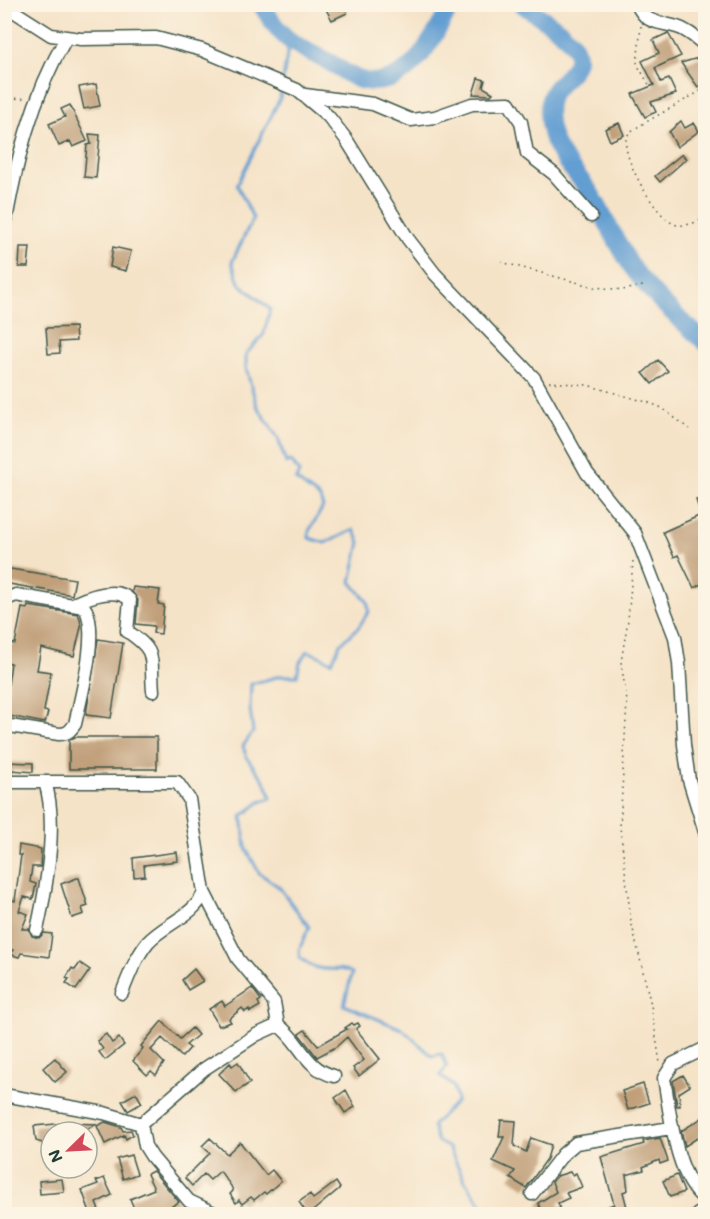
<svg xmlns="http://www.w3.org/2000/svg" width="710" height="1219" font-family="Mali,sans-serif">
<rect width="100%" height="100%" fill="#fcf5e5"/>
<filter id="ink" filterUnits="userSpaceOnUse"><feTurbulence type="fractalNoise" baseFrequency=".0167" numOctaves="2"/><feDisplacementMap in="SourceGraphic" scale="12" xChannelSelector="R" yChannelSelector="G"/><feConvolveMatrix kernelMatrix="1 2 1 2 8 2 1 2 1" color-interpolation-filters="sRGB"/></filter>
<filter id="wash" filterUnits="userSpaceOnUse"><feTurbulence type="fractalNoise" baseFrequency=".008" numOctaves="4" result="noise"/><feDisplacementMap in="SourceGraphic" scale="24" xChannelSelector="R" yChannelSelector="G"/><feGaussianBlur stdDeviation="1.35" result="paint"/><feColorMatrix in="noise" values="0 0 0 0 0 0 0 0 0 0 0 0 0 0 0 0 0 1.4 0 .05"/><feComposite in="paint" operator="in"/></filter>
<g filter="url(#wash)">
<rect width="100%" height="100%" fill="#f5e3c8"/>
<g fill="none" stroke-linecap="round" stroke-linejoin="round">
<!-- stream -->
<path stroke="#629ed2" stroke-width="3" d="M 283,80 L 289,42
M 282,87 L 280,98 L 237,185 L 253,218 L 232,262 L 239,283 L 270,309 L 264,334 L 246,354 L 246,368 L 257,406 L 278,438 L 286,463 L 291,461 L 299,472 L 296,480 L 320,498 L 323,507 L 309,531 L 309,538 L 325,543 L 354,530 L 360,542 L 351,582 L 367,601 L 369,611 L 358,628 L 340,644 L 332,662 L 308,651 L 300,662 L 297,676 L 280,676 L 251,684 L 250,709 L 253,732 L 243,746 C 248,769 265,771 271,798 L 260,802 L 242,816 L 246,848 L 259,873 L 279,887 L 309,927 L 299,950 L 300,958 C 324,978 334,963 352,973 L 344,1005 L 402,1029 L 432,1056 L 442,1054 L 447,1067 L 440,1075 L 454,1087 L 457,1101 L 433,1125 L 437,1141 L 449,1148 L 464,1179 L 488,1214"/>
<!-- river -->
<path stroke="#629ed2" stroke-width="18" d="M 261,4 C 283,42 292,43 329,62 C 340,68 352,79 365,81 C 410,89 434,36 452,4
M 522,4 C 538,17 566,30 575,48 C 585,69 559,79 552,94 C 546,107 548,125 553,139 C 560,159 578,174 589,191 C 605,216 616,243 632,267 C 652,296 680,319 706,343"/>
</g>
<g id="blocks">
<!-- building -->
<path fill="#c09f79" d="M 323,4 L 344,4 L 347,13 L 332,20 Z
M 668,33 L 681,56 L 655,68 L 661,82 L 669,79 L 676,94 L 651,102 L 656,112 L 645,117 L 632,94 L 654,85 L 642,61 L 659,53 L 653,40 Z
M 705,56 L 705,82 L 698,87 L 681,63 Z
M 478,78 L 485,80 L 483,87 L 493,93 L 491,95 L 473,94 Z
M 96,84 L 100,106 L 84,109 L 79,87 Z
M 70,105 L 87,141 L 73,147 L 70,141 L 59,146 L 49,124 L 65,117 L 61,109 Z
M 681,121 L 685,128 L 694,123 L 699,131 L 677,147 L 669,132 Z
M 619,123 L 624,135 L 610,141 L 605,129 Z
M 89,134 L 100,135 L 96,178 L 84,177 L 87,145 L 91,144 Z
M 682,154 L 686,159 L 660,182 L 655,176 Z
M 20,247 L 30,247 L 28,267 L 19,267 Z
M 113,247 L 131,251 L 126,271 L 110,267 Z
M 75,327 L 76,341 L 59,342 L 60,353 L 48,354 L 46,328 Z
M 658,360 L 668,371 L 652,384 L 643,373 Z
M 705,497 L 705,582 L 694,588 L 678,555 L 674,557 L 663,532 L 701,515 L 696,500 Z
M 4,568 L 75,579 L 72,595 L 4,583 Z
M 133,587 L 160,590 L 158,604 L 164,605 L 161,634 L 153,633 L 154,626 L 136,624 L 138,600 L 132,592 Z
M 28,606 L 78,614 L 80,619 L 81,627 L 74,656 L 41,648 L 37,670 L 51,672 L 44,711 L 48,712 L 45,723 L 4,715 L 11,663 L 4,662 L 7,643 L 15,644 L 22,608 L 27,609 Z
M 98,639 L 123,643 L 111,718 L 86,715 Z
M 75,737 L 157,737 L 157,769 L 69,769 L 69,741 Z
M 4,762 L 33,763 L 33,772 L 12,770 L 12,774 L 4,773 Z
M 19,845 L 41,849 L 40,867 L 32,867 L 30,882 L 36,884 L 33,899 L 24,897 L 19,911 L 28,914 L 22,929 L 29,929 L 32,936 L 39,938 L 44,933 L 52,934 L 49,957 L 21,953 L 19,957 L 12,955 L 13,950 L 4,947 L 4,897 L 15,901 L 21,855 L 18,855 Z
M 177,852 L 178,861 L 144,865 L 145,876 L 134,877 L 133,858 Z
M 77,878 L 79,878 L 88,906 L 82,908 L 84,914 L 72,918 L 61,884 Z
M 80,963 L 90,970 L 76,990 L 66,983 L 69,979 L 66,978 L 72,968 L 75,970 Z
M 194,969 L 203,981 L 188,990 L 182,980 Z
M 252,988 L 261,1000 L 258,1002 L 260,1006 L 250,1012 L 249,1009 L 245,1012 L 242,1008 L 229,1019 L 231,1022 L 219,1026 L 209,1009 L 222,1001 L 225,1006 Z
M 162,1021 L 180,1039 L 192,1028 L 198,1035 L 186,1045 L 190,1048 L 182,1057 L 162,1038 L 151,1050 L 164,1063 L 156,1075 L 151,1071 L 147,1075 L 133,1061 L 143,1048 L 141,1046 Z
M 352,1023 L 354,1025 L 358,1023 L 360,1026 L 356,1029 L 380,1059 L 359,1076 L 353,1068 L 364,1060 L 347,1037 L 336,1047 L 317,1057 L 299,1034 L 305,1030 L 318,1046 L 347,1029 L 345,1028 Z
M 106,1034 L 112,1043 L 119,1038 L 124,1045 L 105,1060 L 99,1052 L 103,1049 L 97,1041 Z
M 55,1058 L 67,1072 L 55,1082 L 43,1068 Z
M 238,1062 L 250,1083 L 236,1092 L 219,1074 L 230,1063 L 232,1066 Z
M 683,1075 L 690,1086 L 679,1093 L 680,1106 L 677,1106 L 673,1081 Z
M 643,1084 L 649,1103 L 628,1110 L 622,1091 Z
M 346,1090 L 355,1107 L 345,1113 L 335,1098 Z
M 136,1093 L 142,1103 L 128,1111 L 122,1101 Z
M 705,1116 L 705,1133 L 685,1146 L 681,1131 Z
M 501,1120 L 516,1121 L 514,1146 L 526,1152 L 531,1138 L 551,1145 L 547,1159 L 526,1188 L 510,1178 L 515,1171 L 493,1161 L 504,1137 L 499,1137 Z
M 105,1122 L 121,1127 L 123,1131 L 131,1130 L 133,1135 L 126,1139 L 124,1135 L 105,1144 L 97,1126 Z
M 67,1123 L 97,1124 L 80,1132 L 51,1132 L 51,1146 L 36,1141 L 34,1126 Z
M 210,1138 L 227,1154 L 240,1142 L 266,1175 L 272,1170 L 281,1181 L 266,1194 L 264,1192 L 254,1200 L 251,1197 L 242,1204 L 239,1200 L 236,1203 L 230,1194 L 233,1191 L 231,1186 L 220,1171 L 210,1180 L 204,1174 L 192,1186 L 185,1178 L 210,1153 L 202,1146 Z
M 660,1138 L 668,1161 L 660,1164 L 659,1160 L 643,1167 L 644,1170 L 626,1175 L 628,1190 L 623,1192 L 629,1215 L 588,1215 L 614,1204 L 601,1157 L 644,1144 L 643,1141 Z
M 131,1155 L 137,1174 L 123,1179 L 117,1159 Z
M 153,1171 L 179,1202 L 157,1215 L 137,1215 L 130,1199 L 154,1189 L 147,1174 Z
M 570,1172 L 572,1175 L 576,1173 L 582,1187 L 566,1193 L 569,1198 L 558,1203 L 560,1208 L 543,1215 L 538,1203 L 556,1192 L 552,1182 L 557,1176 Z
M 677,1175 L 684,1192 L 670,1197 L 663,1181 Z
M 104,1178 L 112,1195 L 96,1203 L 101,1215 L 91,1215 L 82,1190 L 98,1184 L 96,1181 Z
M 62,1179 L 64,1192 L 40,1194 L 39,1181 Z
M 336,1182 L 340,1188 L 308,1215 L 299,1202 L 310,1194 L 313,1199 Z"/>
</g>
</g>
<g filter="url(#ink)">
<use href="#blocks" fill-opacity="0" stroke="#3f564a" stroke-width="1.5"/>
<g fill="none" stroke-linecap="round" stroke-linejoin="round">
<!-- minor casing -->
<g stroke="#3f564a" stroke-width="15">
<path id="minor" d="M 637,4 C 646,25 658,21 677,27 C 688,30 697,39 706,46
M 4,5 L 51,35 L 81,39 L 156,38 L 202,50 L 297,90 L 328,116 L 346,139 L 408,239 L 435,274 L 534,378 L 587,473 L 635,533 L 675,637 L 679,663 L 684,745 L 689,780 L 706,835
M 305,95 L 373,104 L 411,120 L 435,117 L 472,104 L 509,103 L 521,122 L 527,153 L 554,174 L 591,216
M 4,231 C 16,162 31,99 66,38
M 4,600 L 16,595 L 84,607 C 100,628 81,697 75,724 C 70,731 68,734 59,734 L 4,725
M 73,604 C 88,597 117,586 130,600 L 127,631 C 158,652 150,656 153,691
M 4,782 L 177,782 L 189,799 L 204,892 C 196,915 164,924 148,942 C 136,957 129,975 122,993
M 204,892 L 238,959 L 274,1002 L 278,1025
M 37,930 C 46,890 58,822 45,782
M 706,1048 L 673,1064 L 664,1078 C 670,1111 675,1179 706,1200
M 4,1095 L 104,1113 L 141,1124 L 204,1069 L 256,1035 L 278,1025 C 300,1040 305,1069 334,1076
M 141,1124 L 145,1146 L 152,1157 L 189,1201 L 216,1214
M 532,1194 L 563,1154 L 576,1143 L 671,1128
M 698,1214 L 706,1211"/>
</g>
<!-- path -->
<path stroke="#3f564a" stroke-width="1.5" stroke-dasharray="1.5 4.5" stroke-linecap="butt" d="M 641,26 L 637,64 L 651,88
M 706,88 L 634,129 C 630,132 627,135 626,140 C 622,158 656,217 674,224 C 683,228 696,222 706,218
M 4,99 L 25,98
M 501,262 L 594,287 L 623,290 L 647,285
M 549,382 L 587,385 L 650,403 L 662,408 L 689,429
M 633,561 L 628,620 L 621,662 L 627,701 L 620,827 L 631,921 L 651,1005 L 660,1063"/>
<!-- minor -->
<use href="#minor" stroke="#fff" stroke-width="12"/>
</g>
</g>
<!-- margin -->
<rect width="710" height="1219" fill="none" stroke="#fcf5e5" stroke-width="24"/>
<!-- north arrow -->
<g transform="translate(69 1150) rotate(246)"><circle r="28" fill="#fcf5e5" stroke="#a4ab9e" stroke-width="1.5"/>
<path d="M0-4.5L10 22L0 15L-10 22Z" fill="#d1495b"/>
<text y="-9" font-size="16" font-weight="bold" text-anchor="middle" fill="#1f3d34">N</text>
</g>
</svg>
